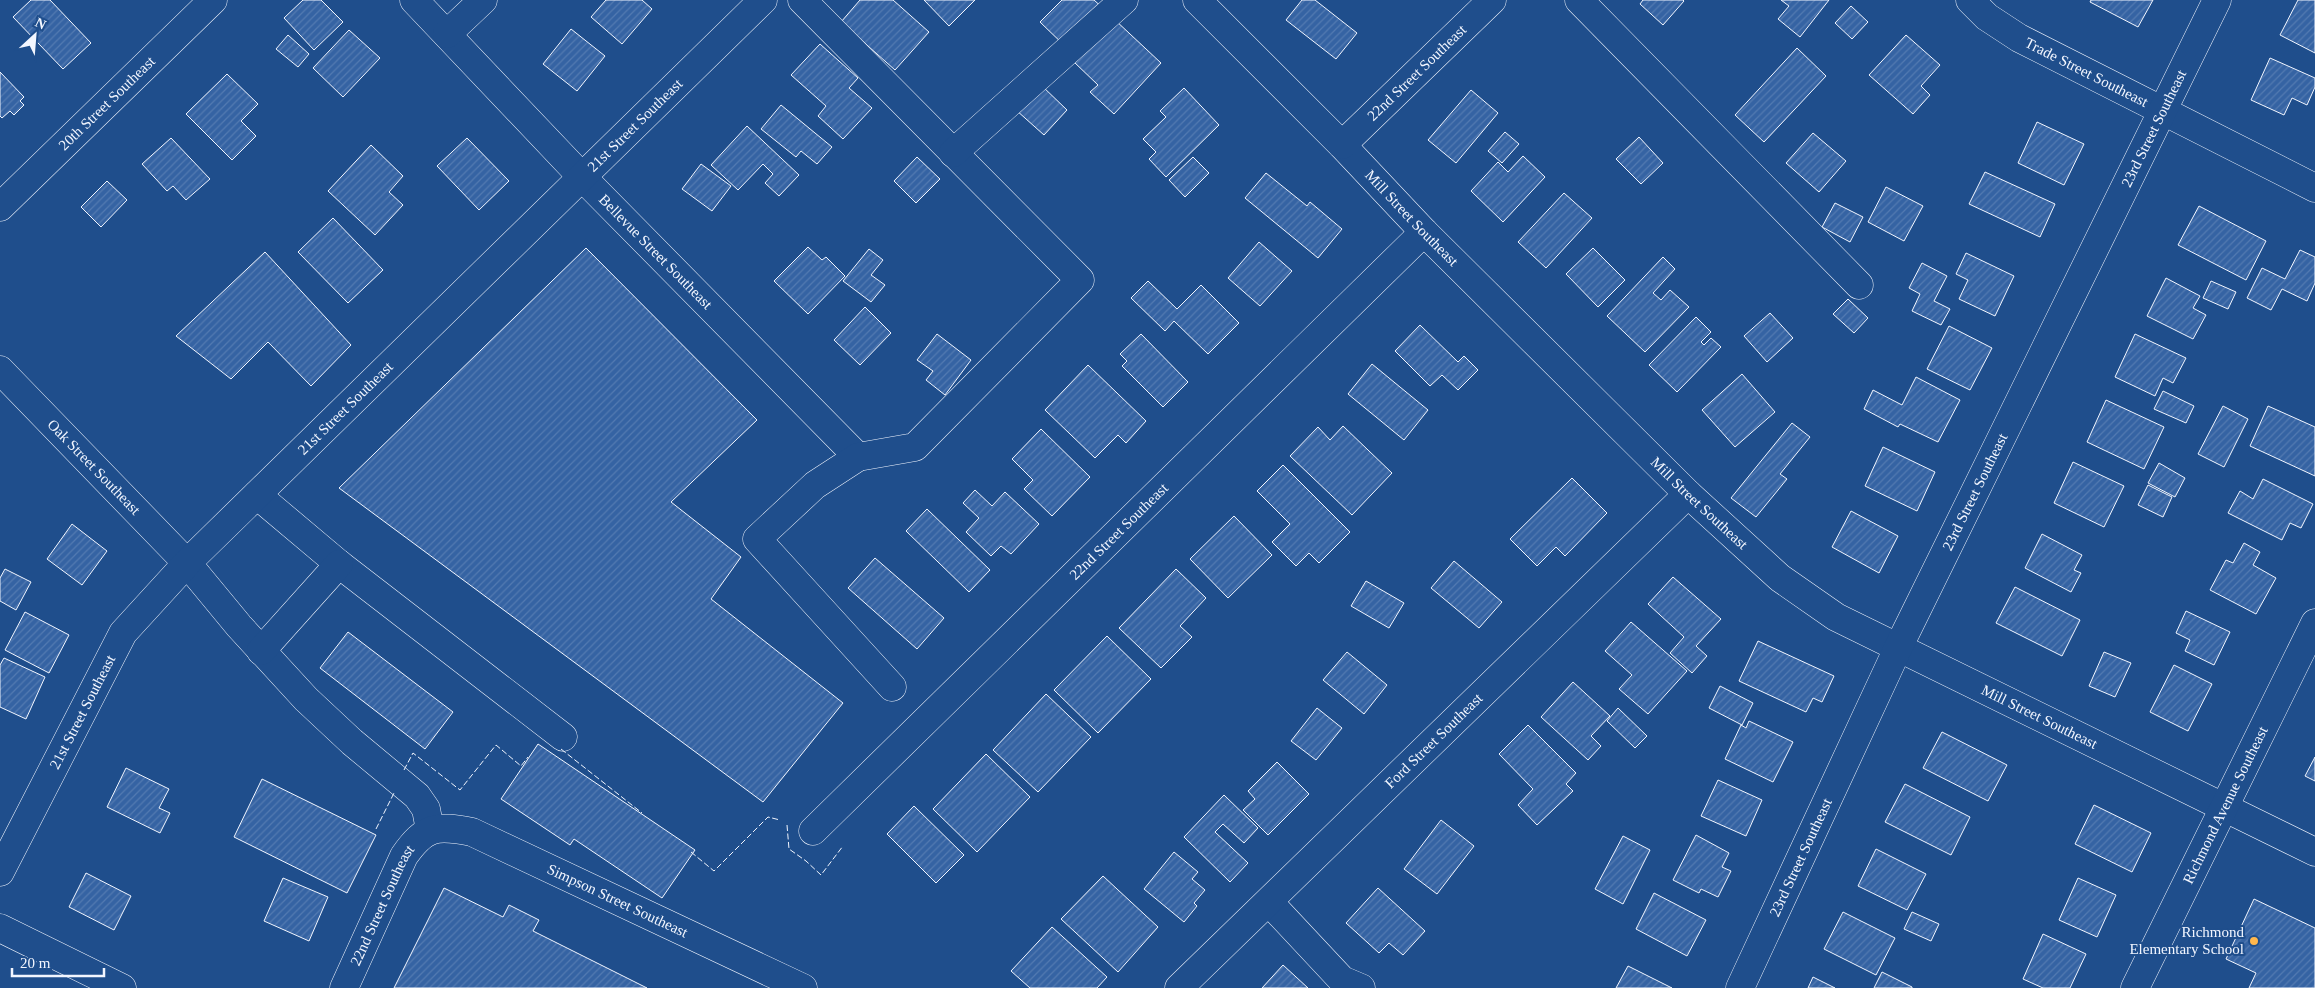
<svg xmlns="http://www.w3.org/2000/svg" width="2315" height="988" font-family="'Times New Roman',serif">
<defs>
<pattern id="building-hatch" width="6" height="6" patternUnits="userSpaceOnUse" patternTransform="scale(1.25)"><rect width="6" height="6" fill="#3563a3"/><path d="M-1 1l2-2M0 6l6-6M5 7l2-2" fill="none" stroke="#537ab1"/></pattern>
</defs>
<rect width="100%" height="100%" fill="#1f4e8c"/>
<!-- building -->
<path fill="url(#building-hatch)" stroke="#f2f6ff" d="M 31,0 L 50,0 L 91,43 L 63,69 L 13,17 Z
M 303,0 L 321,0 L 343,22 L 314,50 L 284,18 Z
M 606,0 L 642,0 L 652,9 L 622,44 L 591,17 Z
M 860,0 L 893,0 L 929,32 L 895,70 L 841,22 Z
M 924,0 L 975,0 L 949,26 Z
M 1062,0 L 1094,0 L 1105,10 L 1068,49 L 1040,22 Z
M 1302,0 L 1315,0 L 1357,33 L 1336,59 L 1286,20 Z
M 1643,0 L 1683,0 L 1684,1 L 1663,25 L 1640,4 Z
M 1781,0 L 1829,0 L 1800,37 L 1778,19 L 1789,6 Z
M 2091,0 L 2153,0 L 2138,27 L 2090,2 Z
M 2298,0 L 2315,0 L 2315,53 L 2280,35 Z
M 1851,6 L 1868,22 L 1852,39 L 1835,23 Z
M 1114,19 L 1161,63 L 1114,114 L 1090,92 L 1098,85 L 1074,62 Z
M 571,29 L 605,56 L 577,91 L 543,64 Z
M 349,30 L 380,58 L 343,97 L 313,68 Z
M 288,35 L 309,54 L 298,67 L 276,49 Z
M 1906,35 L 1940,65 L 1921,86 L 1930,95 L 1913,114 L 1869,75 Z
M 820,44 L 858,78 L 849,88 L 872,108 L 843,139 L 818,116 L 826,106 L 791,75 Z
M 1797,48 L 1826,76 L 1764,142 L 1735,115 Z
M 2270,58 L 2315,78 L 2315,87 L 2307,105 L 2292,98 L 2284,115 L 2251,100 Z
M 0,72 L 24,97 L 20,101 L 24,105 L 14,115 L 10,111 L 2,118 L 0,116 Z
M 227,74 L 258,104 L 241,121 L 256,136 L 232,160 L 186,114 Z
M 1040,84 L 1067,110 L 1044,135 L 1016,110 Z
M 1184,88 L 1219,125 L 1166,177 L 1149,159 L 1156,152 L 1143,139 L 1166,117 L 1160,111 Z
M 1471,90 L 1498,113 L 1456,163 L 1428,140 Z
M 781,105 L 832,147 L 817,164 L 801,151 L 796,157 L 761,129 Z
M 2037,122 L 2084,144 L 2064,185 L 2018,163 Z
M 747,126 L 799,175 L 779,196 L 765,183 L 773,174 L 763,164 L 738,190 L 711,165 Z
M 1505,132 L 1519,144 L 1502,163 L 1488,151 Z
M 1813,133 L 1846,161 L 1819,192 L 1786,163 Z
M 1639,137 L 1663,163 L 1641,184 L 1616,159 Z
M 171,138 L 210,179 L 186,200 L 173,186 L 167,191 L 142,164 Z
M 467,138 L 509,181 L 479,210 L 437,166 Z
M 371,145 L 403,176 L 389,192 L 403,205 L 375,235 L 328,191 Z
M 1523,156 L 1545,177 L 1503,222 L 1471,191 L 1498,162 L 1508,172 Z
M 917,157 L 940,179 L 916,203 L 894,181 Z
M 1193,157 L 1209,173 L 1185,197 L 1169,180 Z
M 701,164 L 731,186 L 712,211 L 682,189 Z
M 1985,172 L 2055,204 L 2040,237 L 1969,204 Z
M 1266,173 L 1307,206 L 1310,202 L 1342,229 L 1318,258 L 1245,198 Z
M 107,181 L 127,200 L 101,227 L 81,207 Z
M 1886,187 L 1923,206 L 1904,241 L 1868,222 Z
M 1564,193 L 1592,218 L 1546,268 L 1518,242 Z
M 1835,203 L 1863,217 L 1850,242 L 1822,227 Z
M 2199,206 L 2266,241 L 2246,280 L 2178,245 Z
M 333,218 L 383,270 L 348,303 L 298,252 Z
M 1259,242 L 1292,271 L 1260,306 L 1228,278 Z
M 808,247 L 822,260 L 826,257 L 845,276 L 808,314 L 774,281 Z
M 586,248 L 757,420 L 671,502 L 741,557 L 711,599 L 843,703 L 763,802 L 339,488 Z
M 1593,248 L 1625,280 L 1598,307 L 1566,274 Z
M 869,249 L 883,260 L 871,275 L 885,285 L 871,302 L 843,281 Z
M 2300,250 L 2315,257 L 2315,283 L 2307,301 L 2282,289 L 2271,310 L 2247,298 L 2262,268 L 2285,279 Z
M 265,252 L 351,345 L 311,386 L 268,342 L 231,379 L 176,336 Z
M 1966,253 L 2014,276 L 1995,316 L 1959,299 L 1968,280 L 1956,274 Z
M 1663,257 L 1675,269 L 1653,293 L 1661,300 L 1670,290 L 1689,307 L 1645,352 L 1607,316 Z
M 1922,263 L 1947,276 L 1934,301 L 1950,309 L 1941,325 L 1912,311 L 1920,294 L 1909,288 Z
M 2166,278 L 2200,296 L 2193,308 L 2206,315 L 2193,339 L 2147,316 Z
M 1148,281 L 1177,309 L 1201,285 L 1239,323 L 1208,354 L 1174,321 L 1165,331 L 1131,298 Z
M 2211,281 L 2236,292 L 2228,309 L 2203,298 Z
M 1848,299 L 1868,318 L 1854,333 L 1833,314 Z
M 865,307 L 891,333 L 860,365 L 834,340 Z
M 1770,313 L 1793,338 L 1767,362 L 1744,336 Z
M 1696,317 L 1711,332 L 1701,342 L 1704,345 L 1711,338 L 1721,347 L 1677,392 L 1649,365 Z
M 1420,325 L 1458,362 L 1464,356 L 1478,370 L 1458,390 L 1442,375 L 1430,386 L 1395,351 Z
M 1949,326 L 1992,348 L 1970,390 L 1927,369 Z
M 937,334 L 971,360 L 945,395 L 926,380 L 933,371 L 917,360 Z
M 1141,334 L 1188,382 L 1163,407 L 1122,366 L 1127,361 L 1120,354 Z
M 2135,334 L 2186,358 L 2173,383 L 2163,378 L 2155,396 L 2115,377 Z
M 1372,364 L 1428,410 L 1404,440 L 1348,394 Z
M 1088,365 L 1146,421 L 1126,443 L 1118,435 L 1095,458 L 1045,410 Z
M 1742,374 L 1775,412 L 1735,447 L 1702,410 Z
M 1916,377 L 1960,400 L 1938,442 L 1900,424 L 1898,427 L 1864,409 L 1873,390 L 1902,405 Z
M 2163,391 L 2194,406 L 2186,423 L 2154,409 Z
M 2106,400 L 2164,427 L 2144,469 L 2087,442 Z
M 2223,406 L 2248,419 L 2224,467 L 2198,454 Z
M 2268,406 L 2315,427 L 2315,476 L 2250,446 Z
M 1792,423 L 1810,437 L 1780,474 L 1787,479 L 1756,517 L 1731,498 Z
M 1343,426 L 1392,473 L 1352,515 L 1290,456 L 1318,427 L 1330,440 Z
M 1041,429 L 1090,477 L 1052,516 L 1024,489 L 1033,480 L 1012,459 Z
M 1883,447 L 1935,472 L 1917,511 L 1865,486 Z
M 2073,462 L 2124,486 L 2104,527 L 2054,503 Z
M 2159,463 L 2185,478 L 2175,497 L 2148,483 Z
M 1283,465 L 1350,532 L 1319,563 L 1309,553 L 1296,566 L 1272,542 L 1290,524 L 1257,491 Z
M 1572,478 L 1607,513 L 1565,556 L 1556,547 L 1537,566 L 1510,539 Z
M 2263,479 L 2313,504 L 2301,528 L 2290,523 L 2282,540 L 2228,513 L 2240,491 L 2253,499 Z
M 2148,485 L 2172,497 L 2163,517 L 2138,505 Z
M 975,490 L 992,506 L 1005,492 L 1039,524 L 1011,554 L 1001,546 L 991,556 L 966,532 L 979,518 L 963,503 Z
M 927,509 L 990,570 L 969,592 L 906,531 Z
M 1851,511 L 1898,536 L 1879,573 L 1832,547 Z
M 1234,516 L 1272,555 L 1228,598 L 1190,559 Z
M 72,524 L 107,551 L 82,585 L 47,559 Z
M 2042,534 L 2082,555 L 2074,570 L 2081,573 L 2071,592 L 2025,568 Z
M 2244,543 L 2260,552 L 2253,565 L 2276,578 L 2256,614 L 2210,590 L 2226,560 L 2233,563 Z
M 875,558 L 944,618 L 917,649 L 848,588 Z
M 1454,561 L 1502,602 L 1479,628 L 1431,588 Z
M 5,569 L 31,582 L 16,610 L 0,601 L 0,578 Z
M 1176,569 L 1206,598 L 1180,626 L 1192,637 L 1161,668 L 1119,628 Z
M 1673,577 L 1721,619 L 1696,646 L 1707,656 L 1692,673 L 1670,653 L 1684,637 L 1648,604 Z
M 1366,581 L 1404,603 L 1389,628 L 1351,606 Z
M 2015,587 L 2080,620 L 2062,656 L 1996,623 Z
M 2186,611 L 2230,632 L 2214,665 L 2185,651 L 2190,640 L 2176,633 Z
M 25,612 L 69,635 L 49,673 L 5,650 Z
M 1631,622 L 1687,671 L 1648,714 L 1619,689 L 1632,675 L 1605,651 Z
M 348,632 L 453,712 L 425,749 L 320,668 Z
M 1107,636 L 1151,679 L 1098,733 L 1054,690 Z
M 1758,641 L 1834,676 L 1822,702 L 1813,698 L 1806,712 L 1739,681 Z
M 1347,652 L 1387,685 L 1364,714 L 1323,680 Z
M 2104,652 L 2131,663 L 2115,697 L 2089,686 Z
M 4,658 L 45,677 L 26,719 L 0,707 L 0,665 Z
M 2174,665 L 2212,684 L 2188,731 L 2150,712 Z
M 1573,682 L 1610,716 L 1591,736 L 1601,746 L 1588,760 L 1541,717 Z
M 1720,686 L 1753,703 L 1742,725 L 1709,708 Z
M 1046,694 L 1091,737 L 1038,792 L 993,750 Z
M 1317,708 L 1342,728 L 1316,760 L 1291,741 Z
M 1618,708 L 1647,736 L 1635,748 L 1607,721 Z
M 1749,721 L 1793,742 L 1773,782 L 1725,759 L 1741,725 L 1746,728 Z
M 1528,725 L 1576,773 L 1566,784 L 1573,791 L 1537,825 L 1518,805 L 1533,789 L 1499,754 Z
M 1942,732 L 2007,765 L 1988,801 L 1923,768 Z
M 538,744 L 695,850 L 662,898 L 574,839 L 570,845 L 501,799 Z
M 986,754 L 1030,797 L 977,852 L 933,809 Z
M 2315,757 L 2315,781 L 2305,776 Z
M 1277,762 L 1309,794 L 1268,835 L 1243,810 L 1255,799 L 1248,791 Z
M 126,768 L 169,789 L 159,808 L 170,813 L 160,833 L 107,807 Z
M 262,779 L 376,835 L 347,893 L 234,837 Z
M 1718,780 L 1762,800 L 1746,836 L 1701,816 Z
M 1905,784 L 1970,817 L 1951,855 L 1885,822 Z
M 1224,795 L 1258,828 L 1244,843 L 1223,824 L 1215,832 L 1248,863 L 1230,882 L 1184,837 Z
M 2094,805 L 2151,833 L 2132,872 L 2075,844 Z
M 914,806 L 964,855 L 936,883 L 887,834 Z
M 1441,820 L 1474,846 L 1437,894 L 1404,869 Z
M 1696,835 L 1729,853 L 1722,867 L 1731,871 L 1718,897 L 1701,889 L 1699,893 L 1673,880 Z
M 1623,836 L 1650,850 L 1623,904 L 1595,889 Z
M 1876,849 L 1926,874 L 1907,910 L 1858,886 Z
M 1174,852 L 1198,872 L 1192,879 L 1205,890 L 1194,903 L 1197,906 L 1184,922 L 1144,889 Z
M 86,873 L 131,896 L 114,930 L 69,907 Z
M 1103,876 L 1158,927 L 1118,972 L 1061,919 Z
M 283,878 L 328,897 L 309,941 L 264,921 Z
M 2078,878 L 2116,895 L 2097,937 L 2059,920 Z
M 444,888 L 503,917 L 509,905 L 539,920 L 533,931 L 647,988 L 394,988 Z
M 1378,888 L 1425,931 L 1403,955 L 1389,943 L 1379,953 L 1346,923 Z
M 1654,893 L 1706,920 L 1687,956 L 1636,929 Z
M 2254,899 L 2315,928 L 2315,988 L 2249,988 L 2256,973 L 2226,959 Z
M 1843,912 L 1895,938 L 1876,975 L 1824,949 Z
M 1912,912 L 1939,924 L 1931,941 L 1904,929 Z
M 1052,927 L 1107,977 L 1097,988 L 1030,988 L 1011,971 Z
M 2043,934 L 2086,954 L 2070,988 L 2043,988 L 2023,979 Z
M 1283,965 L 1308,988 L 1262,988 Z
M 1628,966 L 1672,988 L 1616,988 Z
M 1882,972 L 1912,987 L 1912,988 L 1874,988 Z
M 1813,977 L 1835,988 L 1808,988 Z"/>
<g fill="none" stroke-linecap="round" stroke-linejoin="round">
<!-- minor casing -->
<g stroke="#f2f6ff" stroke-width="29">
<g id="minor">
<path id="s1" d="M 414,0 L 583,178 L 858,457"/>
<path d="M 802,0 L 1080,280 L 915,447 L 858,457 L 815,485 L 757,539 L 892,687"/>
<path id="s2" d="M 1197,0 L 1342,145 L 1424,232 L 1688,494 L 1780,578 L 1836,617 L 2315,852"/>
<path d="M 1579,0 L 1859,285"/>
<path id="s3" d="M 1970,0 L 1987,17 L 2019,38 L 2315,188"/>
<path d="M 447,34 L 483,0"/>
<path id="s4" d="M 1342,145 L 1492,0"/>
<path d="M 953,153 L 1124,0"/>
<path id="s5" d="M 0,207 L 213,0"/>
<path id="s6" d="M 0,370 L 187,563 L 239,626 L 306,699 L 352,742 L 417,796 L 426,809 L 430,830"/>
<path d="M 257,495 L 339,564 L 563,737"/>
<path d="M 261,651 L 339,564"/>
<path id="s7" d="M 813,831 L 1424,232"/>
<path id="s8" d="M 0,872 L 123,633 L 187,563 L 763,0"/>
<path d="M 1269,902 L 1342,980 L 1361,988"/>
<path d="M 0,928 L 122,988"/>
<path id="s9" d="M 344,988 L 404,856 C 425,826 436,825 472,832 L 803,988"/>
<path id="s10" d="M 1179,988 L 1688,494"/>
<path id="s11" d="M 1740,988 L 1899,646 L 2217,0"/>
<path id="s12" d="M 2135,988 L 2315,623"/>
</g>
</g>
<!-- minor -->
<use href="#minor" stroke="#1f4e8c" stroke-width="28"/>
<!-- fence -->
<path stroke="#f2f6ff" stroke-width="1" stroke-dasharray="6 2.5" stroke-linecap="butt" d="M 561,749 L 642,813
M 404,770 L 413,753 L 460,790 L 496,745 L 521,766 L 528,757
M 787,825 L 789,849 L 806,861 L 821,875 L 843,846
M 376,829 L 395,791
M 691,852 L 714,871 L 768,817 L 780,820"/>
</g>
<!-- markers -->
<circle fill="#ffb74d" stroke="#1f4e8c" stroke-width="2" cx="2254" cy="941" r="5"/>
<g text-anchor="middle" stroke-width="4" stroke-linejoin="round" paint-order="stroke">
<!-- street labels -->
<g font-size="15" fill="#f2f6ff" stroke="#1f4e8c">
<text dy="5" stroke="none"><textPath href="#s3" startOffset="138">Trade Street Southeast</textPath></text>
<text dy="5" stroke="none"><textPath href="#s4" startOffset="104">22nd Street Southeast</textPath></text>
<text dy="5" stroke="none"><textPath href="#s5" startOffset="149">20th Street Southeast</textPath></text>
<text dy="5" stroke="none"><textPath href="#s8" startOffset="990">21st Street Southeast</textPath></text>
<text dy="5" stroke="none"><textPath href="#s11" startOffset="954">23rd Street Southeast</textPath></text>
<text dy="5" stroke="none"><textPath href="#s2" startOffset="306">Mill Street Southeast</textPath></text>
<text dy="5" stroke="none"><textPath href="#s1" startOffset="349">Bellevue Street Southeast</textPath></text>
<text dy="5" stroke="none"><textPath href="#s8" startOffset="585">21st Street Southeast</textPath></text>
<text dy="5" stroke="none"><textPath href="#s6" startOffset="135">Oak Street Southeast</textPath></text>
<text dy="5" stroke="none"><textPath href="#s11" startOffset="549">23rd Street Southeast</textPath></text>
<text dy="5" stroke="none"><textPath href="#s2" startOffset="711">Mill Street Southeast</textPath></text>
<text dy="5" stroke="none"><textPath href="#s7" startOffset="428">22nd Street Southeast</textPath></text>
<text dy="5" stroke="none"><textPath href="#s8" startOffset="180">21st Street Southeast</textPath></text>
<text dy="5" stroke="none"><textPath href="#s2" startOffset="1116">Mill Street Southeast</textPath></text>
<text dy="5" stroke="none"><textPath href="#s10" startOffset="355">Ford Street Southeast</textPath></text>
<text dy="5" stroke="none"><textPath href="#s12" startOffset="204">Richmond Avenue Southeast</textPath></text>
<text dy="5" stroke="none"><textPath href="#s11" startOffset="144">23rd Street Southeast</textPath></text>
<text dy="5" stroke="none"><textPath href="#s9" startOffset="385">Simpson Street Southeast</textPath></text>
<text dy="5" stroke="none"><textPath href="#s9" startOffset="91">22nd Street Southeast</textPath></text>
</g>
<!-- poi labels -->
<g font-size="15" fill="#f2f6ff" stroke="#1f4e8c" text-anchor="end">
<text x="2244" y="937">Richmond<tspan x="2244" dy="17">Elementary School</tspan></text>
</g>
</g>
<!-- north arrow -->
<g transform="translate(35 35) rotate(26)" stroke="#1f4e8c" stroke-width="4" paint-order="stroke">
<path d="M0-4L9 19L0 12L-9 19Z" fill="#f2f6ff"/>
<text y="-8" font-size="14" font-weight="bold" text-anchor="middle" fill="#f2f6ff">N</text>
</g>
<!-- scale -->
<path d="M12 968v8h92v-8" fill="none" stroke="#f2f6ff" stroke-width="2.5"/>
<text x="20" y="968" font-size="15" fill="#f2f6ff" stroke="#1f4e8c" stroke-width="4" paint-order="stroke">20 m</text>
</svg>
